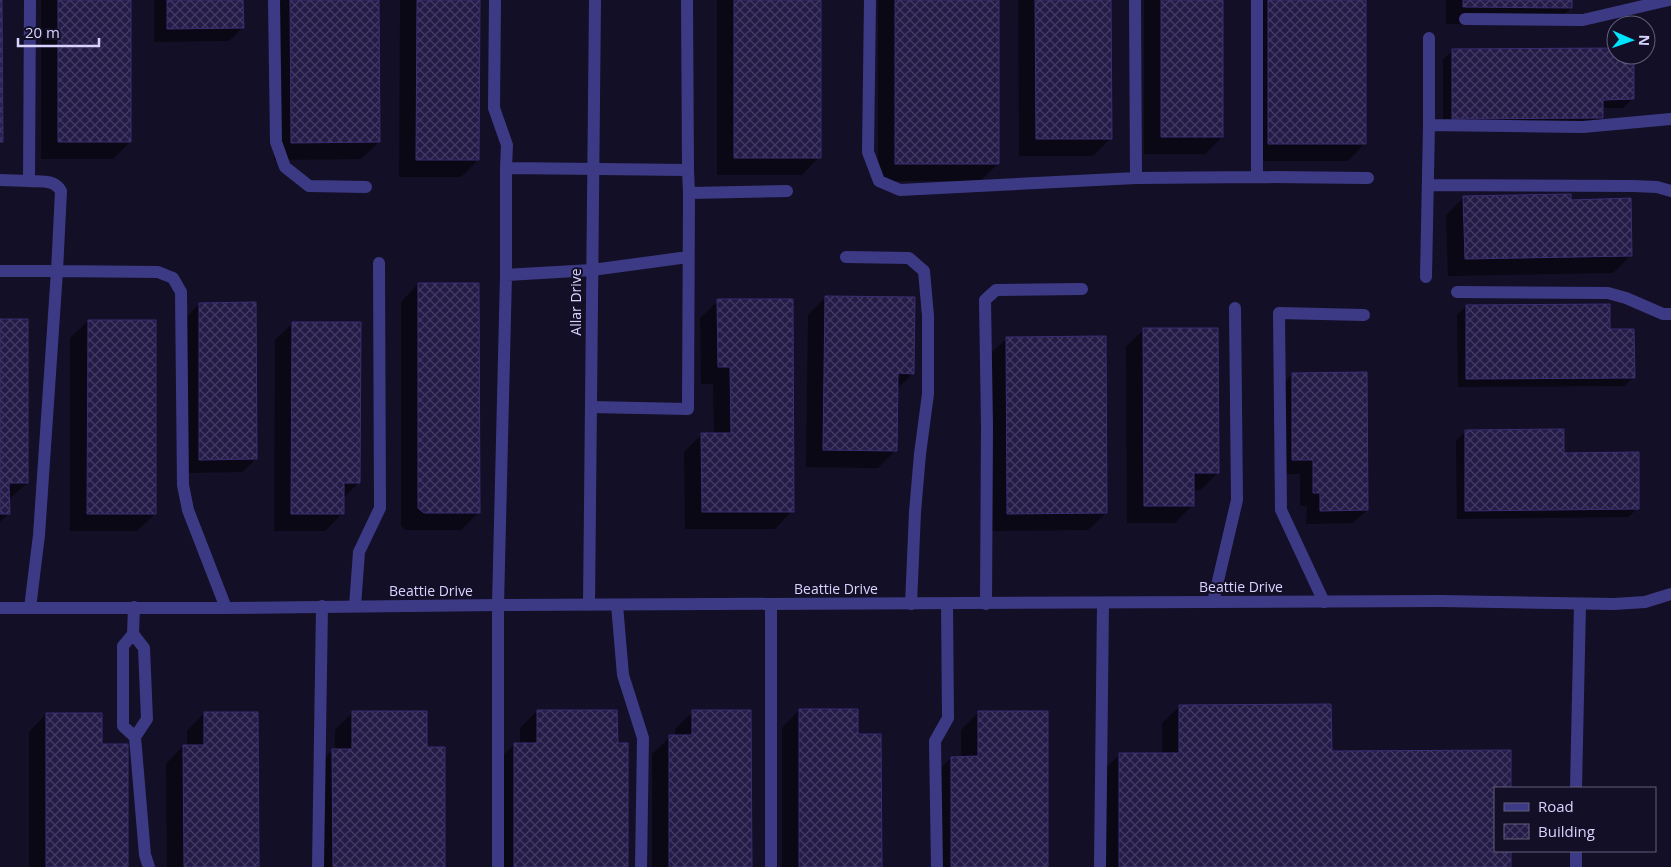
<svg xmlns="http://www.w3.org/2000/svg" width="1671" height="867" font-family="'Open Sans',sans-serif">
<defs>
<pattern id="building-cross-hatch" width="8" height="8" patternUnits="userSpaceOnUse" patternTransform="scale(1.25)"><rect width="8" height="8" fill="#241b47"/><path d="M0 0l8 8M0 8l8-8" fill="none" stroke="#433b63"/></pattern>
</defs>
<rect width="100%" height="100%" fill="#130f26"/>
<!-- shadow -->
<path fill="#0007" d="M 41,0 L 130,0 L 130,142 L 113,159 L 41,159 Z
M 154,0 L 242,0 L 242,28 L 229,41 L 154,42 Z
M 282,0 L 378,0 L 379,142 L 361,159 L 274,160 L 273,9 Z
M 400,0 L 478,0 L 478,160 L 461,177 L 399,177 Z
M 717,0 L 820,0 L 819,157 L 802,175 L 717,175 Z
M 878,0 L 997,0 L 998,164 L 980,181 L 878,181 Z
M 1018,0 L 1110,0 L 1111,138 L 1093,156 L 1019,156 Z
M 1144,0 L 1222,0 L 1222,137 L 1205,154 L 1144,154 Z
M 1254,0 L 1365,0 L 1365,143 L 1348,161 L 1251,161 L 1251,3 Z
M 1446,0 L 1571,0 L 1571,8 L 1553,25 L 1446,24 Z
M 1616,50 L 1616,55 L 1632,55 L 1632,99 L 1623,108 L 1602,108 L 1602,118 L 1593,127 L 1443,128 L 1443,60 L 1452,51 Z
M 1464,197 L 1631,255 L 1613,273 L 1448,276 L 1446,215 Z
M 418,284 L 479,512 L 461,530 L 406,530 L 401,526 L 401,302 Z
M 826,297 L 913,373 L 897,389 L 896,450 L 878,468 L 806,467 L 808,315 Z
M 718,301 L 792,511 L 775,529 L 685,529 L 684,452 L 702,434 L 714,434 L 713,384 L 701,384 L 700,318 Z
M 199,304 L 256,459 L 242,472 L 186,473 L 186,318 Z
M 1466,306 L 1609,330 L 1634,377 L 1624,386 L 1458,387 L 1457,315 Z
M 0,321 L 27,483 L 8,500 L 8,514 L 0,522 Z
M 88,321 L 155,514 L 137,531 L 70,531 L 70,338 Z
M 293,323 L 359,482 L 343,499 L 343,513 L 325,531 L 274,531 L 275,340 Z
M 1143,330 L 1218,472 L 1201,490 L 1192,490 L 1193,505 L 1175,523 L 1127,523 L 1126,347 Z
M 1007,338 L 1106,513 L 1088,530 L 990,531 L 989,355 Z
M 1292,374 L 1367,510 L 1353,523 L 1306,524 L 1307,506 L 1300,506 L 1300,474 L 1279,474 L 1279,388 Z
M 1465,432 L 1638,508 L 1628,517 L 1457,519 L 1456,441 Z
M 1180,706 L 1330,752 L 1510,752 L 1510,788 L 1495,788 L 1495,851 L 1510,851 L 1510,867 L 1102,867 L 1102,772 L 1119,755 L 1162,754 L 1162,723 Z
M 799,710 L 857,735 L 880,867 L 782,867 L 782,728 Z
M 537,711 L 616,744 L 626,867 L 497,867 L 497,761 L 515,744 L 520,744 L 520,728 Z
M 353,712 L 426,749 L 444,867 L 316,867 L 315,767 L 333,750 L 335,750 L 335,730 Z
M 693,712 L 750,867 L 652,867 L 652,754 L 670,737 L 675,737 L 675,729 Z
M 979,712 L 1047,867 L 934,867 L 934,775 L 951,758 L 961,758 L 961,730 Z
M 204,713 L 258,867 L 167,867 L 166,764 L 183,746 L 187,746 L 187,731 Z
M 46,714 L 101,745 L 127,867 L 29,867 L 29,732 Z"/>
<!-- building -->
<path fill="url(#building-cross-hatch)" stroke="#3b2d73" d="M 0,0 L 2,0 L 3,142 L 0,142 Z
M 58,0 L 131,0 L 131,142 L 58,142 Z
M 167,0 L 243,0 L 244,28 L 167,29 Z
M 290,0 L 379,0 L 380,142 L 291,143 Z
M 417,0 L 480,0 L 479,160 L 416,160 Z
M 734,0 L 821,0 L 821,158 L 734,158 Z
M 895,0 L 999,0 L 999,164 L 895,164 Z
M 1035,0 L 1111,0 L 1112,139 L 1036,139 Z
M 1161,0 L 1223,0 L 1223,137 L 1161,137 Z
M 1268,0 L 1366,0 L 1366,144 L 1268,144 Z
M 1463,0 L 1572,0 L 1572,8 L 1463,7 Z
M 1616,48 L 1616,55 L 1634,55 L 1634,99 L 1603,100 L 1603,118 L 1452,119 L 1452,49 Z
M 1571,194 L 1571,200 L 1631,198 L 1632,256 L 1465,259 L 1463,196 Z
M 418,283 L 479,283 L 480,513 L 424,513 L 418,508 Z
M 825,296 L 915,297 L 914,374 L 898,373 L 897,451 L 823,450 Z
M 717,299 L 793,299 L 794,512 L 702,512 L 701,433 L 731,433 L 730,367 L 718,367 Z
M 256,302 L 257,459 L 199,460 L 199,303 Z
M 1610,304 L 1610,329 L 1634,329 L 1635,378 L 1466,379 L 1466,305 Z
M 0,319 L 28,319 L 28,483 L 9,483 L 10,514 L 0,514 Z
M 88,320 L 156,320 L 156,514 L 87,514 Z
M 292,322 L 361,322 L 360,483 L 344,483 L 344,514 L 291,514 Z
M 1143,328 L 1218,328 L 1219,473 L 1194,473 L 1194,506 L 1144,506 Z
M 1106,336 L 1107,513 L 1007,514 L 1006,337 Z
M 1367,372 L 1368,510 L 1320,511 L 1320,493 L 1313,493 L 1313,460 L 1292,460 L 1292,373 Z
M 1564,429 L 1564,453 L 1639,452 L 1639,509 L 1465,511 L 1465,430 Z
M 1331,704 L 1332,751 L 1511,750 L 1511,788 L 1495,788 L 1495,851 L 1511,851 L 1511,867 L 1119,867 L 1119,753 L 1179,753 L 1179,705 Z
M 799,709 L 858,709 L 858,734 L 881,734 L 882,867 L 799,867 Z
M 537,710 L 617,710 L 618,743 L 628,743 L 628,867 L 514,867 L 514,743 L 537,743 Z
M 692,710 L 751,710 L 752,867 L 669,867 L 669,735 L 692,735 Z
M 352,711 L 427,711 L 427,747 L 445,747 L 445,867 L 333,867 L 332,749 L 352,749 Z
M 978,711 L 1048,711 L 1048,867 L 951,867 L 951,757 L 978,756 Z
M 204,712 L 258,712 L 259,867 L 184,867 L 183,745 L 204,745 Z
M 46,713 L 102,713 L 102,744 L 128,744 L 128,867 L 46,867 Z"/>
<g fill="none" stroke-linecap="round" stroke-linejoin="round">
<!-- service -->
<path stroke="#3d3a85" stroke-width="12" d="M 274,0 L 276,142 L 285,167 L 309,186 L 366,187
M 495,0 L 494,108 L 507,145 L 506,168
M 870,0 L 868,152 L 879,181 L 900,190 L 1136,178 L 1135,0
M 1465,19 L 1583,20 L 1669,0
M 1429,38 L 1429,125
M 688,170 L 689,193 L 787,191
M 1257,177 L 1368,178
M 1136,178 L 1257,177 L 1257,0
M 0,180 L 29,181 L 30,0
M 1428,185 L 1633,186 L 1657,187 L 1671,191
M 846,257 L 909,258 L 924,271 L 928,316 L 928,394 L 920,454 L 915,512 L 911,604
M 0,271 L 57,271 L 61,191 C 54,179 41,182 29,181
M 506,275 L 506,168 L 688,170 L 687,0
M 1426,277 L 1429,125 L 1583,127 L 1671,119
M 1457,292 L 1608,293 L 1626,298 L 1663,314 L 1671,314
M 591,407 L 688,409 L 689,193
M 1213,602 L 1237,500 L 1235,308
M 1324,602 L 1281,510 L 1279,313 L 1364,315
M 771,604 L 771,867
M 986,604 L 987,426 L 985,300 L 996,290 L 1082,289
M 617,605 L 623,675 L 643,738 L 641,867
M 355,606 L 359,552 L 380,508 L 379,263
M 30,608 L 39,535 L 57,271 L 158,272 L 173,278 L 181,292 L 183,485 L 188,510 L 226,608
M 133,634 L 144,648 L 147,719 L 135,737 L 123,726 L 123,646 L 133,634 L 134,607
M 135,737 L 145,855 L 149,867
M 1576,788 L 1580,604
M 318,867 L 322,606
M 498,867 L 498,605 L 506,275 L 592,270 L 688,257
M 937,867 L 935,741 L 948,718 L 947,604
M 1100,867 L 1103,603
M 1576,867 L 1576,851"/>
<!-- minor -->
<path stroke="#3d3a85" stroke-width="12" d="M 589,605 L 595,0
M 0,608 L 226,608 L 498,605 L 1441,601 L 1614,604 L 1645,602 L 1671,594"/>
</g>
<g text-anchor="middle" stroke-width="4" stroke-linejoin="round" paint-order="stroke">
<!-- street labels -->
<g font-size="14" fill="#d9d4ff" stroke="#130f26">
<text transform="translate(576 302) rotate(-90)" y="5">Allar Drive</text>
<text x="1241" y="592">Beattie Drive</text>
<text x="836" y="594">Beattie Drive</text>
<text x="431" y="596">Beattie Drive</text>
</g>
</g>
<!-- legend -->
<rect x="1494" y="787" width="162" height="65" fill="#130f26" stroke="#625e7d"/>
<rect x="1504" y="803" width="25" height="8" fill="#3d3a85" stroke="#625e7d"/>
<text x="1538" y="812" font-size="15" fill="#d9d4ff">Road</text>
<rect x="1504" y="824" width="25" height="15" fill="url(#building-cross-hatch)" stroke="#625e7d"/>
<text x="1538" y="837" font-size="15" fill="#d9d4ff">Building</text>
<!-- north arrow -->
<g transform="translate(1631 40) rotate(92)"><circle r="24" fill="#130f26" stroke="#625e7d"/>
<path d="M0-4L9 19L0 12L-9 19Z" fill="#00e5ff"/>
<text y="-8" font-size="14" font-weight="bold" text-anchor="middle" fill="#d9d4ff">N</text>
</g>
<!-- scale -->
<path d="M18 38v8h81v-8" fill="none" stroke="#d9d4ff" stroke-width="2.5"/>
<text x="25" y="38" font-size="15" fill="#d9d4ff" stroke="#130f26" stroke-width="4" paint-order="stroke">20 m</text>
</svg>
